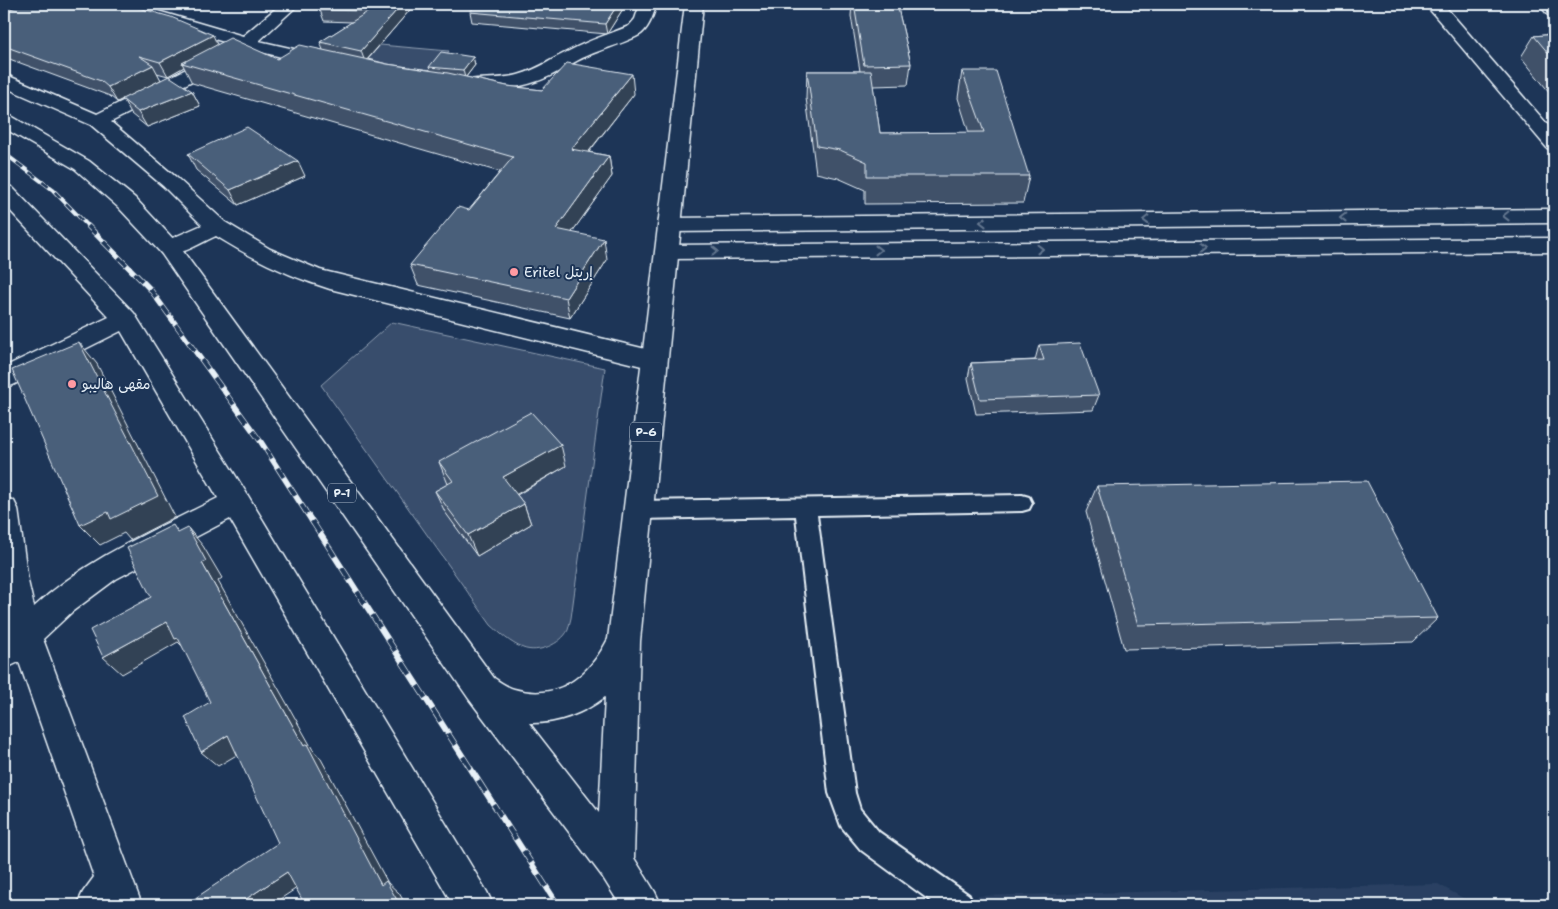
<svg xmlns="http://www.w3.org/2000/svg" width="1558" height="909" font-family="'Shantell Sans','Playpen Sans Arabic',sans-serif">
<rect width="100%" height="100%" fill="#1d3557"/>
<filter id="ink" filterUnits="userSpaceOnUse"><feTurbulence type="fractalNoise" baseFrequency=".02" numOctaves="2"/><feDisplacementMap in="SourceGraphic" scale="10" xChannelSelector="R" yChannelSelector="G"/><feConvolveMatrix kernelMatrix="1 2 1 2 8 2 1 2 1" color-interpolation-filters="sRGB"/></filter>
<g filter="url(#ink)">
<!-- built -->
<path fill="#2a4162" d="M 1438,884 L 1475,905 L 965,905 L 978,896 Z"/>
<!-- green -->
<path fill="#374d6c" stroke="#909fb2" d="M 380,45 L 449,51 L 437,68 L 470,71 L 463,77 L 451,82 L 351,56 L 370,57 Z
M 392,322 L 605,368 L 571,618 C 570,622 569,626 568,630 C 561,644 538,654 523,648 C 510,643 501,634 491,625 L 321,385 Z"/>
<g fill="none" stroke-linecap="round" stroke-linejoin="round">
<!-- service casing -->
<g stroke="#e8f1f8" stroke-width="4">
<path id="service" d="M 1022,495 L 1029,497 L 1032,503 L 1029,509 L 1022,511 L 817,515 L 855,793 L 860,809 L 879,832 L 969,895 L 973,905 L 936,905 L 861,850 L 841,826 L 829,793 L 796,516 L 637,519 L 630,516 L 627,510 L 630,504 L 637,501 Z"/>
</g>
<!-- minor casing -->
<g stroke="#e8f1f8" stroke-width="3">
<path id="minor" d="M 108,4 L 134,4 L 243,36 L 281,4 L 299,4 L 259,41 L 329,57 L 331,61 L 329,65 L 322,67 L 249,49 L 220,67 L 111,122 L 177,178 L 225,222 L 270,249 L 320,270 L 654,351 L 663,354 L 667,360 L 663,366 L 654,369 L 330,289 C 288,276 253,259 216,236 C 200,243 179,258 161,253 L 158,248 L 161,243 L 202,225 L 163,186 L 91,125 L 4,87 L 4,74 L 97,114 L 206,59 L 231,44 L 111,8 Z
M 640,4 L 657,4 C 653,14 650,27 641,34 C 628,42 602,49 587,56 C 574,61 563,70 550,76 C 528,87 480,96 456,90 L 454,86 L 456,82 C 476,77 498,80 518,75 C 538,70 553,58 571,50 C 589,40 610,34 629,26 L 635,19 Z
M 1539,4 L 1554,4 L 1554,16 L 1548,15 Z
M 4,186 L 12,187 L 134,313 L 247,494 L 487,892 L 493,905 L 453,905 L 230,519 L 116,579 L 73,611 L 43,639 L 142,905 L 77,905 L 83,892 L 94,877 L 19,662 L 4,669 L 4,635 L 8,630 L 4,609 L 4,497 L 14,501 L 18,509 L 28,581 L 34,607 C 87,558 155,530 218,498 L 121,331 L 13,385 L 4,387 L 4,367 L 109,317 L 4,204 Z
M 1554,209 L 1554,223 L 670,232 L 662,230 L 659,225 L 662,220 L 670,218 Z
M 1554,238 L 1554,252 L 667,259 L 659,257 L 656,252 L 659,247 L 667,245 Z"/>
</g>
<!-- tertiary casing -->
<g stroke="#e8f1f8" stroke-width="3">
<path id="tertiary" d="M 1425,4 L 1443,4 L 1554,132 L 1554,150 L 1547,148 Z"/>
</g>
<!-- trunk casing -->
<g stroke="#e8f1f8" stroke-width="3">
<path id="trunk" d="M 685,4 L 703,4 L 640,641 L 634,858 L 655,892 L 661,905 L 620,905 L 602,876 L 469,699 L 161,253 L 119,208 L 75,169 L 4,128 L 4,114 L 11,116 L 89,161 L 135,198 L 177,243 L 494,678 C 500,682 507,687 514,689 C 558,702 589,676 608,639 ZM 605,697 L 599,813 L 529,723 C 556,724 583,714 605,697 Z"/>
</g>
<!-- service -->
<use href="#service" fill="#1d3557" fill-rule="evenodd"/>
<!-- minor -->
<use href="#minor" fill="#1d3557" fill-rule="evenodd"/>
<!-- tertiary -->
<use href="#tertiary" fill="#1d3557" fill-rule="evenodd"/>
<!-- trunk -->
<use href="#trunk" fill="#1d3557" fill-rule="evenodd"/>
<!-- rail-far2 casing -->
<g stroke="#e8f1f8" stroke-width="4">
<path id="rail-far2" d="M 4,153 L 53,190 L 89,227"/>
</g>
<!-- rail-far1 casing -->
<g stroke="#e8f1f8" stroke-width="5.5">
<path id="rail-far1" d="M 88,226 L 150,289 L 261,442 L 313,523"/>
</g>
<!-- rail casing -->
<g stroke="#e8f1f8" stroke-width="6">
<path id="rail" d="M 312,521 L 558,905"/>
</g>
<!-- rail-far2 -->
<use href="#rail-far2" stroke="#1d3557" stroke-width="2.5" stroke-dasharray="8" stroke-linecap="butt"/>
<!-- rail-far1 -->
<use href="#rail-far1" stroke="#1d3557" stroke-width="4" stroke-dasharray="11" stroke-linecap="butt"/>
<!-- rail -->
<use href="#rail" stroke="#1d3557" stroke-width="4.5" stroke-dasharray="14" stroke-linecap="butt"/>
</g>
<!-- wall -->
<path fill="#3f5169" stroke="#e8f1f8" d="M 4,4 L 217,44 L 277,59 L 323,50 L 320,42 L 352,22 L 324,21 L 320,10 L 328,4 L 415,4 L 368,59 L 387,64 L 430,70 L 429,67 L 473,57 L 475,65 L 466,77 L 507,86 L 542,90 L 634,94 L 589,152 L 609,156 L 612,176 L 572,232 L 607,260 L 570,318 L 418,285 L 410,265 L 469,210 L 500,172 L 192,83 L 184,67 L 168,76 L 157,73 L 161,80 L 192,91 L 200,106 L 147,127 L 131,114 L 123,99 L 117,102 L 110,96 L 4,57 Z
M 626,4 L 607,34 L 472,22 L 470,12 Z
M 852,4 L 897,4 L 911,64 L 908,85 L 873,86 L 880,133 L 969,133 L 958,98 L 962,71 L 1029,176 L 1023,203 L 865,204 L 865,190 L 838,178 L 816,173 L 806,98 L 807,71 L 860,71 L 851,16 Z
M 1554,34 L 1554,98 L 1521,57 L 1534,36 Z
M 188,154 L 305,176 L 238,205 L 196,170 Z
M 1039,345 L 1099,395 L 1093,410 L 976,414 L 968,378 L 971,363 L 1035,360 Z
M 439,462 L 566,466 L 517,495 L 524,504 L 531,524 L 477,556 L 445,512 L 435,491 L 448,484 Z
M 1097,486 L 1438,618 L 1413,642 L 1124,649 L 1086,512 Z"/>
<!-- shaded-wall -->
<path fill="#334255" stroke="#e8f1f8" d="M 4,4 L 24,4 L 4,14 Z
M 402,4 L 415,4 L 365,62 L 361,51 Z
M 618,4 L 626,4 L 607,34 L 605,24 Z
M 213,35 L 219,49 L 182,63 L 184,67 L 168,76 L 160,62 Z
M 473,57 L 475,65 L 465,78 L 463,70 Z
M 153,65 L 161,80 L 117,102 L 108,87 Z
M 632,74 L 634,94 L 575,169 L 571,149 Z
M 192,91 L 200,106 L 147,127 L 138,112 Z
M 609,156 L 612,176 L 560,249 L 556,229 Z
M 298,161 L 305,176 L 238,205 L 230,190 Z
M 604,239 L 607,260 L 570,318 L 566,298 Z
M 79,342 L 97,364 L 175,517 L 130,540 L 124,533 L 100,545 L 80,525 Z
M 561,445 L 566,466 L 510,498 L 503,477 Z
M 524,504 L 531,524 L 477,556 L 468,535 Z
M 188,528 L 203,546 L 222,578 L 218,581 L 313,750 L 321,759 L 388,883 L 399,893 L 406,905 L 400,905 L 381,885 L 202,563 Z
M 167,622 L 192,656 L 178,642 L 122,674 L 103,657 Z
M 228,735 L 245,750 L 218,766 L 201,752 Z
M 287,872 L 303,884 L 271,905 L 237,905 Z"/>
<!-- building -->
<path fill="#495e7a" stroke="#e8f1f8" d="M 22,4 L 125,4 L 171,17 L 213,35 L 160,62 L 139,56 L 153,65 L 108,87 L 101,81 L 4,46 L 4,12 Z
M 328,4 L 402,4 L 361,51 L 320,42 L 369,11 L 320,10 Z
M 476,4 L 618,4 L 605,24 L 470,12 Z
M 854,4 L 897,4 L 911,64 L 864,65 Z
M 1554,34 L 1554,60 L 1534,36 Z
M 230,38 L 277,59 L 300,45 L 387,64 L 448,73 L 507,86 L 542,90 L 567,63 L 632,74 L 571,149 L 609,156 L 556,229 L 604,239 L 566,298 L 410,265 L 458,207 L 469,210 L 513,157 L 182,63 Z
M 441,52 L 473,57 L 463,70 L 429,67 Z
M 807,71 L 871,71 L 880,133 L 984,132 L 962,71 L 996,71 L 1029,176 L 867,176 L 867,162 L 840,150 L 817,146 Z
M 169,76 L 192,91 L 138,112 L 122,99 Z
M 247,127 L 298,161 L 230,190 L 188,154 Z
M 79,342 L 158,496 L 111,519 L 108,512 L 80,525 L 12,370 Z
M 1080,343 L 1099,395 L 980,399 L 971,363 L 1044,360 L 1039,345 Z
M 531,412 L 561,445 L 503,477 L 524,504 L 468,535 L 435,491 L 453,481 L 439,462 Z
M 1367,481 L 1438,618 L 1138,625 L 1097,486 Z
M 173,525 L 178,533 L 188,528 L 206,561 L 202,563 L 304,746 L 307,744 L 381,885 L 386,881 L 400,905 L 305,905 L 287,872 L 237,905 L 196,905 L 194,899 L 278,843 L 228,735 L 201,752 L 185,717 L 210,702 L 178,638 L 175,639 L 167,622 L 103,657 L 90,630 L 151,597 L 127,548 Z"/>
<!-- one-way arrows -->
<defs><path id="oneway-chevron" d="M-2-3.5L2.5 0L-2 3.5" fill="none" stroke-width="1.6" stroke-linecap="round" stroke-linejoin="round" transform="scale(1.25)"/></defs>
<g stroke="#64778f">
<use href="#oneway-chevron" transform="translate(1506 216) rotate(179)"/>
<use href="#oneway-chevron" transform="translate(1343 218) rotate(179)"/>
<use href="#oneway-chevron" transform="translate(1146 220) rotate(179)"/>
<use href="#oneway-chevron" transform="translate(983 222) rotate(179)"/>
<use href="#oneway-chevron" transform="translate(1203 248)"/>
<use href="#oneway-chevron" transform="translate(1040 249)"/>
<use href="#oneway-chevron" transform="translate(878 250)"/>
<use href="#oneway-chevron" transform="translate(715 251)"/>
</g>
</g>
<!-- markers -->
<g fill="#ff9aa2" stroke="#1d3557" stroke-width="2">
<circle cx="514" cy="272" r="5"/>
<circle cx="72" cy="384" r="5"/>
</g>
<g text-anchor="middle" stroke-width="4" stroke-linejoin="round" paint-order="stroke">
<!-- shield labels -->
<g fill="#1d3557" stroke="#abb9c8" stroke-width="1">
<rect x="630" y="422.5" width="32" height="19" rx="4"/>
<rect x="328" y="483.5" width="28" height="19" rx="4"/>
</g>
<g font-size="12" font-weight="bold" fill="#e8f1f8">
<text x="646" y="436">P-6</text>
<text x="342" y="497">P-1</text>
</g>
<!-- poi labels -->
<g font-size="14" fill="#e8f1f8" stroke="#1d3557" text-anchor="start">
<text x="524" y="277">Eritel إريتل</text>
<text x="82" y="389">مقهى هاليبو</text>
</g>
</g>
<!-- margin -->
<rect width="1558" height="909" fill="none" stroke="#1d3557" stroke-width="20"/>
<rect x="10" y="10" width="1538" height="889" fill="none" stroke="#e8f1f8" stroke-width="2" filter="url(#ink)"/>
</svg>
